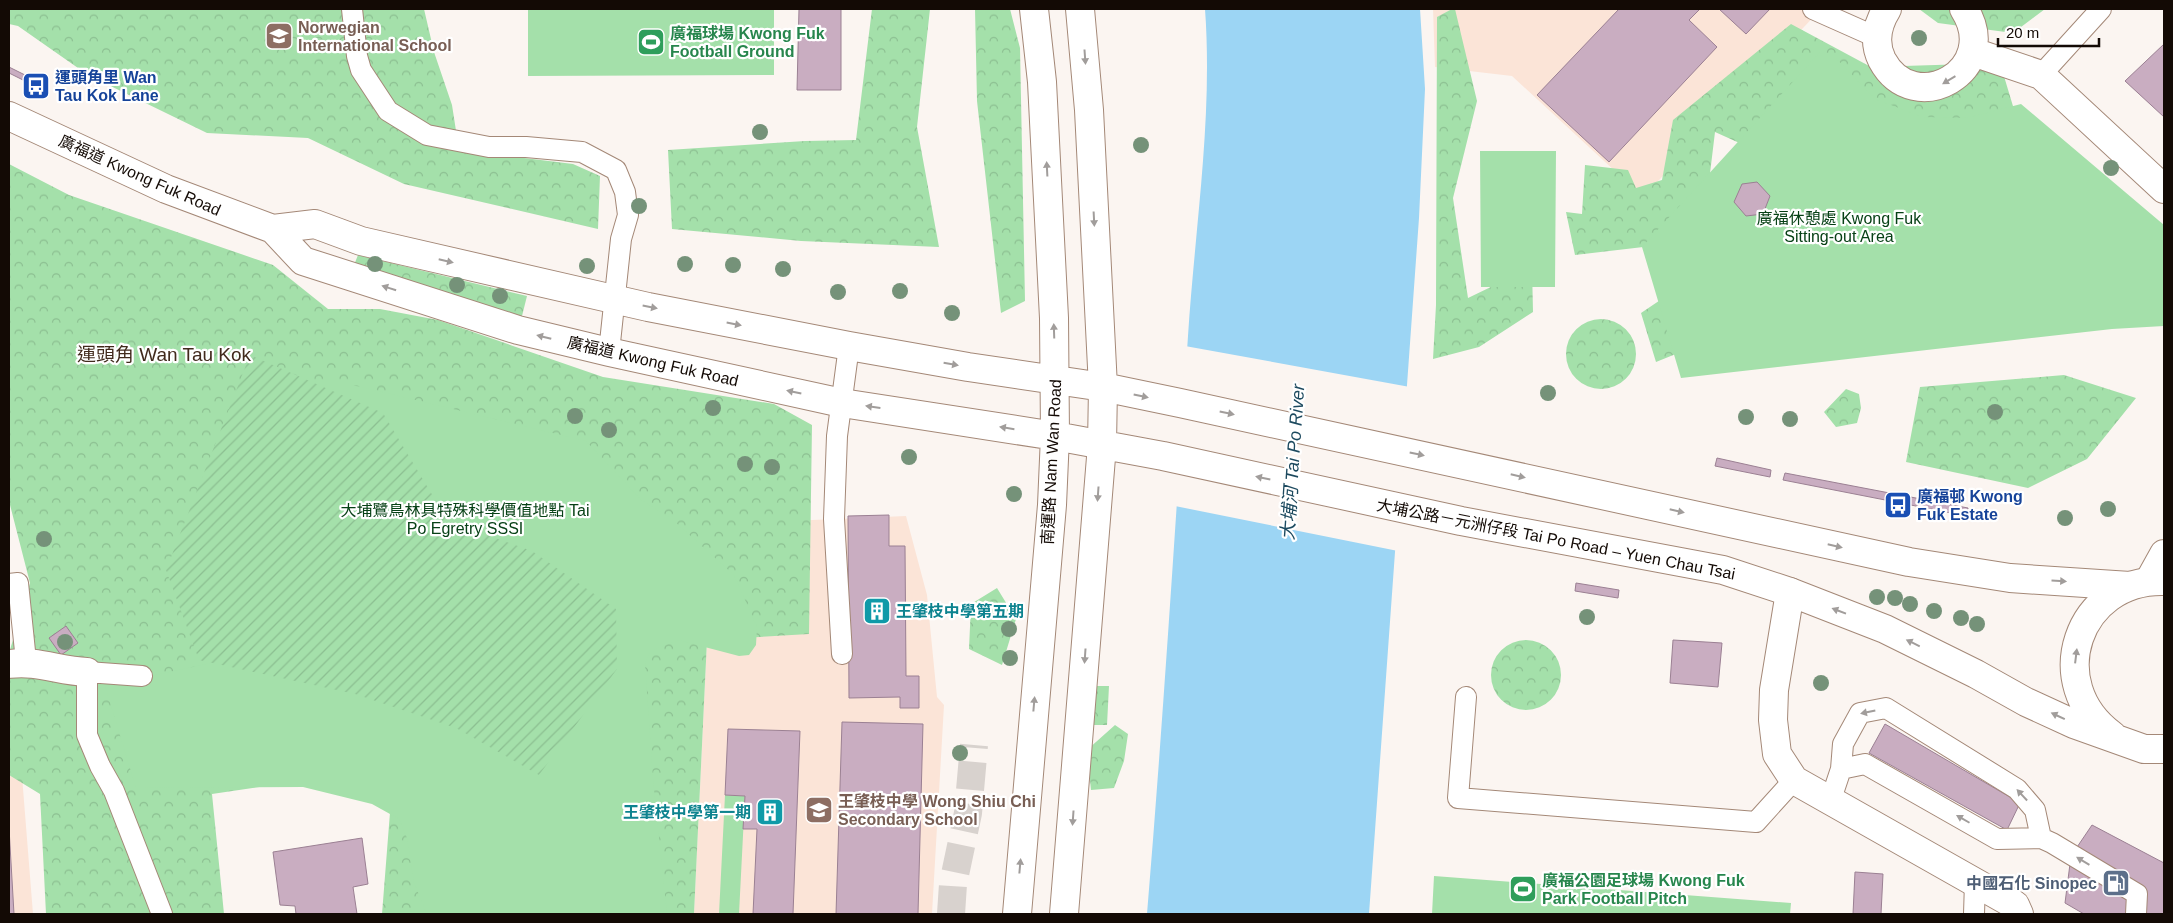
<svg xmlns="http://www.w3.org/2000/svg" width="2173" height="923" font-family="Helvetica,'Noto Sans TC',sans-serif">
<defs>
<pattern id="forest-crowns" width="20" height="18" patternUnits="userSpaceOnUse" patternTransform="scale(1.25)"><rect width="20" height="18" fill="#a4e0aa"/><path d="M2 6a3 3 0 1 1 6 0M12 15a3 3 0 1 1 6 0" fill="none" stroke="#8cbf91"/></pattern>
<pattern id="garden-furrows" width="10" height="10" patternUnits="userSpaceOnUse" patternTransform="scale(1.25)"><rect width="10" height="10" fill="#a4e0aa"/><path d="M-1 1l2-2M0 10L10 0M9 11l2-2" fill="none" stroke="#8cbf91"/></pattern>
</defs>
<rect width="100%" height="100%" fill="#fbf5f1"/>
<!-- built -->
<path fill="#fbe4d7" d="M 1433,9 L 1821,9 L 1643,197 L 1512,76 L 1435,67 Z
M 906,516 L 927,595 L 937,697 L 944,705 L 932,914 L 694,914 L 707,640 L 789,521 Z
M 9,776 L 22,776 L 33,914 L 9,914 Z"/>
<!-- forest -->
<path fill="url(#forest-crowns)" d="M 9,9 L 424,9 L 434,52 L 452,105 L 459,150 L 573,164 L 600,176 L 598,229 L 404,184 L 308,138 L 207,133 L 88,75 L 18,26 L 9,24 Z
M 872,9 L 930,9 L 917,127 L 939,247 L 801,241 L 672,229 L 668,150 L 805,141 L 856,140 Z
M 975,9 L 1010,9 L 1020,48 L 1025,301 L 1001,313 L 977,101 Z
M 1452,9 L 1455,9 L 1477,101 L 1453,198 L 1468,298 L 1532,267 L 1533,312 L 1479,347 L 1433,359 L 1436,305 L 1437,17 Z
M 1919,9 L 2045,9 L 2013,33 L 1938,23 Z
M 1791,24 L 1871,67 L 2000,63 L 2025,146 L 1775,159 L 1715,132 L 1708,190 L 1698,345 L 1656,362 L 1641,313 L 1690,280 L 1669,244 L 1575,255 L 1566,212 L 1582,214 L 1585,165 L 1628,170 L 1636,188 L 1662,180 L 1673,120 Z
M 9,164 L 69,195 L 273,265 L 328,309 L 380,309 L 438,320 L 603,377 L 774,404 L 812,425 L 809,634 L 707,640 L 694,914 L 382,914 L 392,787 L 293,782 L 212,794 L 224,914 L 46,914 L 40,794 L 9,775 L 9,653 L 30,583 L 9,501 Z
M 358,255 L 527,296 L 522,316 L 354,265 Z
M1566 354a35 35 0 1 1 70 0a35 35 0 1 1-70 0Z
M 2064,375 L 2136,398 L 2087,459 L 2028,488 L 1906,462 L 1920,387 Z
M 1846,389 L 1859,394 L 1861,408 L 1857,423 L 1836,427 L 1824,412 Z
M 997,588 L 1016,619 L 1002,665 L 969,649 L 971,604 Z
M1491 675a35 35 0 1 1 70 0a35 35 0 1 1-70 0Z
M 1069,686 L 1109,686 L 1107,725 L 1073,725 Z
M 1115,725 L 1128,734 L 1124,761 L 1114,788 L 1091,790 L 1087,750 Z"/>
<!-- park -->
<path fill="#a4e0aa" d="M 528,9 L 774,9 L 774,75 L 528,76 Z
M 1820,52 L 1835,57 L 1875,99 L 1923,117 L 1967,118 L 2021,104 L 2164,225 L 2164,326 L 2112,329 L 1681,378 L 1642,247 Z
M 1480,151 L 1556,151 L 1555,287 L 1481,287 Z
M 320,380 L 362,387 L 586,441 L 641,500 L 673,520 L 734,575 L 757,627 L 756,645 L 749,655 L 739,656 L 678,640 L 651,651 L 645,663 L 653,779 L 667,914 L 427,914 L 414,883 L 407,838 L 399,819 L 372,804 L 303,787 L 136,788 L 105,686 L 243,656 L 305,390 Z
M 725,795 L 745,796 L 739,914 L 719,914 Z
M 1434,876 L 1791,903 L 1790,914 L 1432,914 Z"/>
<!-- garden -->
<path fill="url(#garden-furrows)" d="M 250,355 L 383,413 L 448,521 L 532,551 L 616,609 L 617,669 L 539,775 L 456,728 L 355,694 L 199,660 L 166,570 Z"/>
<!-- water -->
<path fill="#9cd5f4" d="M 1205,9 L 1420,9 L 1425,89 L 1419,218 L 1369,914 L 1147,914 C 1163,722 1175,529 1188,336 C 1195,227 1213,118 1205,9 Z"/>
<!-- pier -->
<path fill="#fbf5f1" d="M 1185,346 L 1410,387 L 1398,551 L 1175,506 Z"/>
<!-- building -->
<path fill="#c9adc1" stroke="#9b8093" d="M 799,9 L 841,9 L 841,90 L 797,90 Z
M 1619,9 L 1700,9 L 1689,20 L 1717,47 L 1609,162 L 1537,95 Z
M 1719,9 L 1770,9 L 1746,34 Z
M 2164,44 L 2164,117 L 2125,81 Z
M 9,67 L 35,80 L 33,85 L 9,73 Z
M 1757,182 L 1770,196 L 1763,214 L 1746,216 L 1734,202 L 1742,184 Z
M 1717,458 L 1771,470 L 1770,477 L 1715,466 Z
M 1785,473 L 1968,508 L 1967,516 L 1783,480 Z
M 889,515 L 889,546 L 905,546 L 906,676 L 919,676 L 919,708 L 900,708 L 900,697 L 849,698 L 848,516 Z
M 1576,583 L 1619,590 L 1618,598 L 1575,591 Z
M 66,626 L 78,643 L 61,655 L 49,638 Z
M 1673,640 L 1722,643 L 1718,687 L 1670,683 Z
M 842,722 L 923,724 L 918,914 L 836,914 Z
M 1885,724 L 2020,803 L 2007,830 L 1869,753 Z
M 728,729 L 800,731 L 793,914 L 753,914 L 757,829 L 743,829 L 745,796 L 725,795 Z
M 2092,825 L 2164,863 L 2164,914 L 2084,914 L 2065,903 L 2071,856 Z
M 9,828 L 14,914 L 9,914 Z
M 362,838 L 368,884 L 353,887 L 357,914 L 296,914 L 295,906 L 280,905 L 273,852 Z
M 1855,872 L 1883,874 L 1881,914 L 1853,914 Z"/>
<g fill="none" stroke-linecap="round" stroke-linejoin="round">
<!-- street-tunnel -->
<path stroke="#d8d2ce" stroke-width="28" stroke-dasharray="28 14" stroke-linecap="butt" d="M 951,914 L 953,884 L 968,813 L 974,745"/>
<!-- lane casing -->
<g stroke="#a48877" stroke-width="22">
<path id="lane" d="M 352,9 L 357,56 L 361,70 L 388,111 L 427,135 L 489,147 L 526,147 L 582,152 L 616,170 L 625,192 L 628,215 L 621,239 L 609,352
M 1813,9 L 1876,37
M 2041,75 L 2101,9
M 9,584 L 18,583 L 26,661
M 842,654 L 834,519 L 837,436 L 849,346
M 142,676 L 87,672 L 87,735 L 100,766 L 114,791 L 162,914
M 1466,697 L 1458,798 L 1756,822 L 1794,780
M 1841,769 L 1865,764 L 1997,839 L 2041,838 L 2052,843 L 2137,894 L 2136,914
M 1830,802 L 1841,769 L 1843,744 L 1860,713 L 1886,708 L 2017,789 L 2035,810 L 2041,838
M 1974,914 L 1975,882"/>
</g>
<!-- street casing -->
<g stroke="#a48877" stroke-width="30">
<path id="street" d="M 1887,9 C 1877,25 1873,42 1882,60 C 1914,120 2003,70 1964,9
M 1973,52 L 2041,75 L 2164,189
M 2149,581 L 2164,554
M 1790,592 L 1774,690 L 1773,720 L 1777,754 L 1794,780 L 2015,905 L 2019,914
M 9,664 C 37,660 59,671 87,672"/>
</g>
<!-- secondary casing -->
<g stroke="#a48877" stroke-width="30">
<path id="secondary" d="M 9,116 L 166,189 L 273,229 L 303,261 L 518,330 L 609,352 L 842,403 L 1055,436 L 1163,456 L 1461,521 L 1723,570 L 1790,592 L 1885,629 L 1976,674 L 2026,702 L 2074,724 L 2144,749 L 2164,749
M 273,229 L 315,224 L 361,241 L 648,307 L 849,346 L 968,367 L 1103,387 L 1180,403 L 1909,562 L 2010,578 L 2130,586
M 2112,735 C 2042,684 2077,579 2164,581
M 1017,914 L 1052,505 L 1055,436 L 1054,318 L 1042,82 L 1034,9
M 1064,914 L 1102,445 L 1103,387 L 1089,110 L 1080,9"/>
</g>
<!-- lane -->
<use href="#lane" stroke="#fff" stroke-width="20"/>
<!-- street -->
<use href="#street" stroke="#fff" stroke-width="28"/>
<!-- secondary -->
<use href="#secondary" stroke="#fff" stroke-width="28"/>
</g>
<!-- trees -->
<g fill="#759279">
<circle cx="1919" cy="38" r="8"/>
<circle cx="760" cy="132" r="8"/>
<circle cx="1141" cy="145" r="8"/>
<circle cx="2111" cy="168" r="8"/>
<circle cx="639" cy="206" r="8"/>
<circle cx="375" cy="264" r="8"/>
<circle cx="685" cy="264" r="8"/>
<circle cx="733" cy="265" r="8"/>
<circle cx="587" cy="266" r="8"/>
<circle cx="783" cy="269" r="8"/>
<circle cx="457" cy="285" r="8"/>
<circle cx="900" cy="291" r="8"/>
<circle cx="838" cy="292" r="8"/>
<circle cx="500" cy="296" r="8"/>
<circle cx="952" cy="313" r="8"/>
<circle cx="1548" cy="393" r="8"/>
<circle cx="713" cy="408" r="8"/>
<circle cx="1995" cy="412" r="8"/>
<circle cx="575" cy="416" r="8"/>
<circle cx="1746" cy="417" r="8"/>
<circle cx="1790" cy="419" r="8"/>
<circle cx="609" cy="430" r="8"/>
<circle cx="909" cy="457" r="8"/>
<circle cx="745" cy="464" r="8"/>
<circle cx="772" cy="467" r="8"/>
<circle cx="1014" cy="494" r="8"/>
<circle cx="2108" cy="509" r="8"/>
<circle cx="2065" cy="518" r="8"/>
<circle cx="44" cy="539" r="8"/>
<circle cx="1877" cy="597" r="8"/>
<circle cx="1895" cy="598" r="8"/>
<circle cx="1910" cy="604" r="8"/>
<circle cx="1934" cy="611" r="8"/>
<circle cx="1587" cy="617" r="8"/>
<circle cx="1961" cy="618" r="8"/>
<circle cx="1977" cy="624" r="8"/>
<circle cx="1009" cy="629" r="8"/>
<circle cx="65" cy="642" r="8"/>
<circle cx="1010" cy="658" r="8"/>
<circle cx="1821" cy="683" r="8"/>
<circle cx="960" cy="753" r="8"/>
</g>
<!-- one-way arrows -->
<defs><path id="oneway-solid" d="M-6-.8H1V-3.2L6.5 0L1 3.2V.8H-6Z" transform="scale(1.25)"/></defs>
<g fill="#a19d9b">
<use href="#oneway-solid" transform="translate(1085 57) rotate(86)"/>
<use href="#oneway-solid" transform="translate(1949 80) rotate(149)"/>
<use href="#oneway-solid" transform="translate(1047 169) rotate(-93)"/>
<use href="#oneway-solid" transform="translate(1094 219) rotate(87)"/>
<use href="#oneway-solid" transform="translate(446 261) rotate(13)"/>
<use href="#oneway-solid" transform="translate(389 288) rotate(-162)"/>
<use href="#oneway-solid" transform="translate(650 307) rotate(11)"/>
<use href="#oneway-solid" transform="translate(734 324) rotate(11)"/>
<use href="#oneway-solid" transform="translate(1054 331) rotate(-92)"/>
<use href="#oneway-solid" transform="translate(544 337) rotate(-166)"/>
<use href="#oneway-solid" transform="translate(951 364) rotate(10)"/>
<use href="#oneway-solid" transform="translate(794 392) rotate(-168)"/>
<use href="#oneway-solid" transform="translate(1141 396) rotate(12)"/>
<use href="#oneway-solid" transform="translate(873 407) rotate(-172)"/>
<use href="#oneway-solid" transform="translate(1227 413) rotate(12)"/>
<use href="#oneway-solid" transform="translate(1007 428) rotate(-171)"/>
<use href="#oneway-solid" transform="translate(1417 454) rotate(12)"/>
<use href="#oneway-solid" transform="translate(1518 476) rotate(13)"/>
<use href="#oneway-solid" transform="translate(1263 478) rotate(-168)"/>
<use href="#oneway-solid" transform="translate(1098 494) rotate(94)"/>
<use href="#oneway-solid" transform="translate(1677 511) rotate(13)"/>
<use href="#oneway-solid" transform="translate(1835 546) rotate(13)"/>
<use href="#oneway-solid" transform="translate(2059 581) rotate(3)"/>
<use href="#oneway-solid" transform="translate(1839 611) rotate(-159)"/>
<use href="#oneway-solid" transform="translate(1913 643) rotate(-154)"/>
<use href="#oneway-solid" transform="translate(1085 656) rotate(94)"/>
<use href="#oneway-solid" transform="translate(2076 656) rotate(-83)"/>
<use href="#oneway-solid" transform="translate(1034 704) rotate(-85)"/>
<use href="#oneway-solid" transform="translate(1868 712) rotate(168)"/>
<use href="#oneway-solid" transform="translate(2058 716) rotate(-155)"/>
<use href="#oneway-solid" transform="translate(2022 795) rotate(-133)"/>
<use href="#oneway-solid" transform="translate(1073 818) rotate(94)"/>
<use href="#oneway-solid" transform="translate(1963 819) rotate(-150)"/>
<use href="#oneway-solid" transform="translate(2083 861) rotate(-149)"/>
<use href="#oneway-solid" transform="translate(1020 866) rotate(-85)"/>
</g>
<!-- icons -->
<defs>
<g id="school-square" transform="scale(1.4375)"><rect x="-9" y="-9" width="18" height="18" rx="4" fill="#8d6e63" stroke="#fff"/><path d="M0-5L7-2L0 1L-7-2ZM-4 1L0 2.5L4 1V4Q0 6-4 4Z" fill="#fff"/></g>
<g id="stadium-square" transform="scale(1.4375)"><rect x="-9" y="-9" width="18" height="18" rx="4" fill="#2e9e5b" stroke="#fff"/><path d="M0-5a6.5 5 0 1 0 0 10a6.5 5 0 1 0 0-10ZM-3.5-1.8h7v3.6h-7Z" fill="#fff"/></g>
<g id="bus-square" transform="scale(1.4375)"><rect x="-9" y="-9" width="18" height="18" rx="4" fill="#1a4fb4" stroke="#fff"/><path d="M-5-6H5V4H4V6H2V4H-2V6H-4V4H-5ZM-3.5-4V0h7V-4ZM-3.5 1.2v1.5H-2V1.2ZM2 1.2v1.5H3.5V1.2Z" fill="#fff"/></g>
<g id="building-square" transform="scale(1.4375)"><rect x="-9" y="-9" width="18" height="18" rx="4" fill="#0f9aa8" stroke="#fff"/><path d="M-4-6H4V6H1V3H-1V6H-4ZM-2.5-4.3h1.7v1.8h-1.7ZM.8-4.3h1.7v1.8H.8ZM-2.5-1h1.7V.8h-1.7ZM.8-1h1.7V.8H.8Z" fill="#fff"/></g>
<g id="fuel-square" transform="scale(1.4375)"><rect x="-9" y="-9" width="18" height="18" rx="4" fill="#5c6f8a" stroke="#fff"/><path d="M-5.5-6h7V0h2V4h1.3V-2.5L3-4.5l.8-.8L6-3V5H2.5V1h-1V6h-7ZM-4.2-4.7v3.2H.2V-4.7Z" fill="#fff"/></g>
</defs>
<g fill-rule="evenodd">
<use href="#school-square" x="279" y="36"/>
<use href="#stadium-square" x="651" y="42"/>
<use href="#bus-square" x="36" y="86"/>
<use href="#bus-square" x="1898" y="505"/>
<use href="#building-square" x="877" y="611"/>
<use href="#school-square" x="819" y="810"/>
<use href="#building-square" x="770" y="812"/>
<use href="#fuel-square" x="2116" y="883"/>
<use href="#stadium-square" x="1523" y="889"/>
</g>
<g text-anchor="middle" stroke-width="4.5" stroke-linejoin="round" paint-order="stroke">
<!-- education labels -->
<g font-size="16" font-weight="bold" fill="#785e54" stroke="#fff" text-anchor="start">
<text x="298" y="33">Norwegian<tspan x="298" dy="18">International School</tspan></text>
<text x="838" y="807">王肇枝中學 Wong Shiu Chi<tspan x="838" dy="18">Secondary School</tspan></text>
</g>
<!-- leisure labels -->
<g font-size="16" font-weight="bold" fill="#27864d" stroke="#fff" text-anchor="start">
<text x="670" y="39">廣福球場 Kwong Fuk<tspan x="670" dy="18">Football Ground</tspan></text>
<text x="1542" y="886">廣福公園足球場 Kwong Fuk<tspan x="1542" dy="18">Park Football Pitch</tspan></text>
</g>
<!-- transit labels -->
<g font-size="16" font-weight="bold" fill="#164399" stroke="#fff" text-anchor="start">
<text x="55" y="83">運頭角里 Wan<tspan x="55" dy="18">Tau Kok Lane</tspan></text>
<text x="1917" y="502">廣福邨 Kwong<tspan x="1917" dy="18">Fuk Estate</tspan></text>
</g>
<!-- street labels -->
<g font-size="16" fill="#130a05" stroke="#fff">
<text transform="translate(140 175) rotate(24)" y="6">廣福道 Kwong Fuk Road</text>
<text transform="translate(653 361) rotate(13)" y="6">廣福道 Kwong Fuk Road</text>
<text transform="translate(1051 462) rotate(-87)" y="6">南運路 Nam Wan Road</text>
<text transform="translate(1556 539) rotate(11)" y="6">大埔公路－元洲仔段 Tai Po Road – Yuen Chau Tsai</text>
</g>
<!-- park labels -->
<g font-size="16" fill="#074116" stroke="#fff">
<text x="1839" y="224">廣福休憩處 Kwong Fuk<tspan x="1839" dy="18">Sitting-out Area</tspan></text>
<text x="465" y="516">大埔鷺鳥林具特殊科學價值地點 Tai<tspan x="465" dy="18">Po Egretry SSSI</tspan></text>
</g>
<!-- culture labels -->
<g font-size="16" font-weight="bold" fill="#0d838f" stroke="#fff" text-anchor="start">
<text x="896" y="617">王肇枝中學第五期</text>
<text x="751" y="818" text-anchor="end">王肇枝中學第一期</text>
</g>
<!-- service labels -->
<g font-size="16" font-weight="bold" fill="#4e5e75" stroke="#fff" text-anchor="end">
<text x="2097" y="889">中國石化 Sinopec</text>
</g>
<!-- water labels -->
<g font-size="18" font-style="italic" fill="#1d4a5f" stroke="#fff">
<text transform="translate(1293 462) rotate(-86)" y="6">大埔河 Tai Po River</text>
</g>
<!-- quarter labels -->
<g font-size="19" fill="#412a1c" stroke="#fff">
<text x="164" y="361">運頭角 Wan Tau Kok</text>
</g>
</g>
<!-- border -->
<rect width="2173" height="923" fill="none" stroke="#130a05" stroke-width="20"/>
<!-- scale -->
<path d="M1998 38v8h101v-8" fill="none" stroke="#130a05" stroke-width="2.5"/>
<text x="2006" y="38" font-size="15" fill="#130a05" stroke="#ffffff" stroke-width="4" paint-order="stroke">20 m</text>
</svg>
